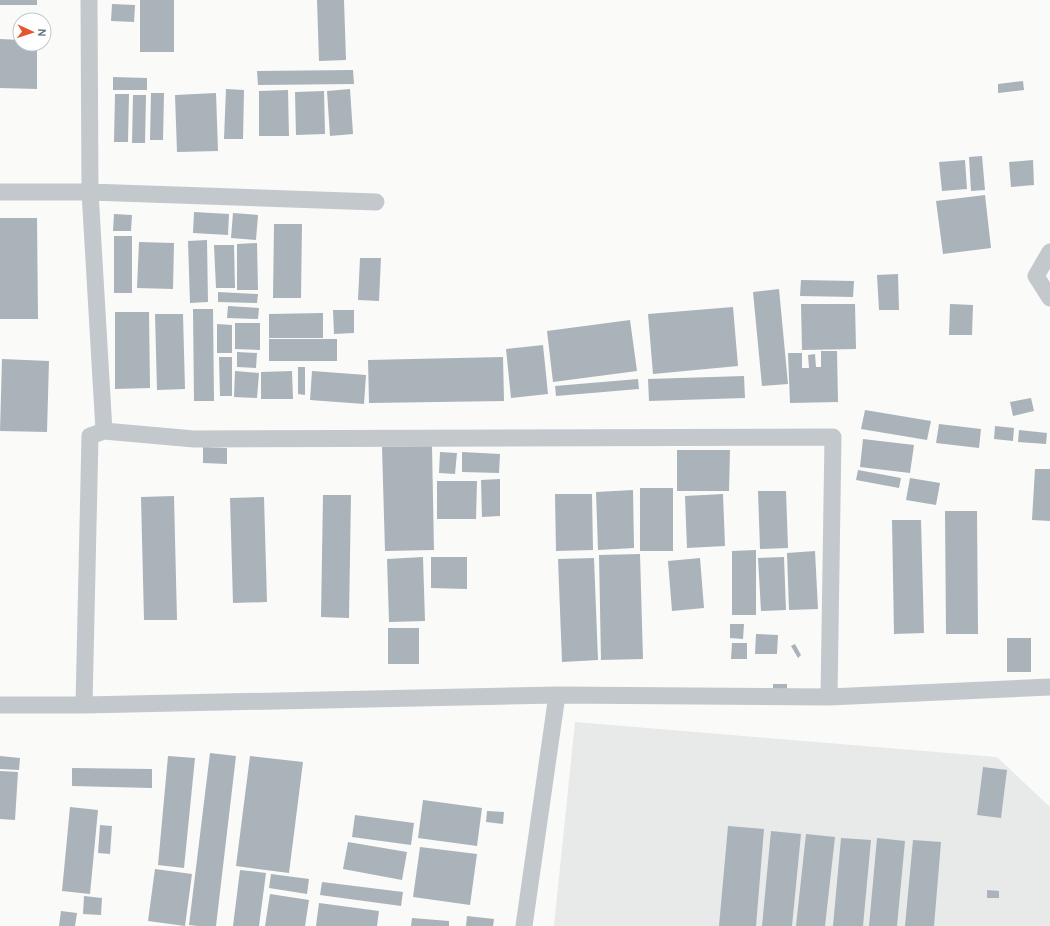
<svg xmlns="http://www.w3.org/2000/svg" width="1050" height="926" font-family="Cabin,sans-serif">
<rect width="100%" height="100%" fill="#fafaf8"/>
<!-- built -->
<path fill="#e8e9e9" d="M 575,722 L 997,757 L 1050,807 L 1050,926 L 554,926 Z"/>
<!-- building -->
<path fill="#aab3b9" d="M 0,0 L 37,0 L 37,5 L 0,5 Z
M 140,0 L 174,0 L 174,52 L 140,52 Z
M 317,0 L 344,0 L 346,60 L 319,61 Z
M 112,4 L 135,5 L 134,22 L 111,21 Z
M 0,39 L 20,40 L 20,44 L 37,44 L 37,89 L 0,88 Z
M 353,70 L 354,84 L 258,85 L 257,71 Z
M 113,77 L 147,78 L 147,90 L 113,90 Z
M 1023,81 L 1024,90 L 998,93 L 998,84 Z
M 226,89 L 244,90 L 243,139 L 224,139 Z
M 350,89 L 353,134 L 330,136 L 327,91 Z
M 288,90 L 289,136 L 259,136 L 259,91 Z
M 324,91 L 325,134 L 296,135 L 295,92 Z
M 151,93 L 164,93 L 163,140 L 150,140 Z
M 216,93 L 218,151 L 177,152 L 175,95 Z
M 115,94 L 129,94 L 128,142 L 114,142 Z
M 133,95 L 146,95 L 145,143 L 132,143 Z
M 982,156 L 985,190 L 971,191 L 969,157 Z
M 965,160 L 967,189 L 942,191 L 939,162 Z
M 1033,160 L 1034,185 L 1011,187 L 1009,162 Z
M 985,195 L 991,248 L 943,254 L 936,201 Z
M 194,212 L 229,214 L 228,235 L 193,233 Z
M 233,213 L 258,215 L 256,240 L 231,238 Z
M 114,214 L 132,215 L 131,231 L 113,231 Z
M 0,218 L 37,218 L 38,319 L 0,319 Z
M 274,224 L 302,224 L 301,298 L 273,298 Z
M 114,236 L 132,236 L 132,293 L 114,293 Z
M 207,240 L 208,302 L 190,303 L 188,241 Z
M 139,242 L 174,243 L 173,289 L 137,288 Z
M 257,243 L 258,290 L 237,290 L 237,244 Z
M 214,245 L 234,245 L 235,288 L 216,288 Z
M 360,258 L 381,258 L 379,301 L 358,300 Z
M 898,274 L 899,310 L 879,310 L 877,275 Z
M 801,280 L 854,281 L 853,297 L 800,296 Z
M 779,289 L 788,384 L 762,386 L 753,292 Z
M 218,292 L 258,294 L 257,303 L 218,302 Z
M 801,304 L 855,304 L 856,349 L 802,350 Z
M 950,304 L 973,305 L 972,335 L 949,335 Z
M 228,306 L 259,308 L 258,319 L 227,318 Z
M 733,307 L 738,366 L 653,374 L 648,314 Z
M 193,309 L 213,309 L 214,401 L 194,401 Z
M 333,310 L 354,310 L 354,333 L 334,334 Z
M 115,312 L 149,312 L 150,388 L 115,389 Z
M 323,313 L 323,338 L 269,338 L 269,314 Z
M 155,314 L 183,314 L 185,389 L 157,390 Z
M 630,320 L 637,371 L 553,382 L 547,331 Z
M 235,323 L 260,323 L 260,350 L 235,349 Z
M 217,324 L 232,325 L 232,353 L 217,353 Z
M 269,339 L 337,339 L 337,361 L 269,361 Z
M 543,345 L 548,394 L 511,398 L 506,349 Z
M 821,351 L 837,351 L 838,402 L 790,403 L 788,353 L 802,353 L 802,368 L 809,368 L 808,355 L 815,354 L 816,367 L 821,367 Z
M 237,352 L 257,353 L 256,368 L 237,367 Z
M 219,357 L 232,357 L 232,396 L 220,396 Z
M 503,357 L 504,401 L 369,403 L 368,360 Z
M 2,359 L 49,361 L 47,432 L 0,431 Z
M 298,367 L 305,367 L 305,395 L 298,394 Z
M 235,371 L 259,373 L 257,398 L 234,397 Z
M 292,371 L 293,399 L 261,399 L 261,372 Z
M 312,371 L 366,375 L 364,404 L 310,400 Z
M 744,376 L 745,398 L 649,401 L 648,379 Z
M 638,379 L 639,389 L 556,396 L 555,386 Z
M 1031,398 L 1034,411 L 1013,416 L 1010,402 Z
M 865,410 L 931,421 L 927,440 L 861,429 Z
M 939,424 L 981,429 L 979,448 L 936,443 Z
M 995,426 L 1014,428 L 1013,441 L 994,439 Z
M 1019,430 L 1047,433 L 1046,444 L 1018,442 Z
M 863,439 L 914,445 L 910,473 L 860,467 Z
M 432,446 L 434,550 L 385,551 L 382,447 Z
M 203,447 L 227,448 L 227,464 L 203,463 Z
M 677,450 L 730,450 L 729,491 L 677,491 Z
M 440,452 L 457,453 L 455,474 L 439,473 Z
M 462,452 L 500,454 L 499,473 L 462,472 Z
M 1035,469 L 1050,469 L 1050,521 L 1032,520 Z
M 858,470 L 901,478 L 899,488 L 856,480 Z
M 910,478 L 940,483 L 936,505 L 906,500 Z
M 500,479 L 500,516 L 482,517 L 481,480 Z
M 437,481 L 477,481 L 476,519 L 437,519 Z
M 640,488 L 673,488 L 673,551 L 640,551 Z
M 633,490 L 634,548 L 598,550 L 596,492 Z
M 758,491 L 786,491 L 788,548 L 760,549 Z
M 555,494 L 592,494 L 593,550 L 556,551 Z
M 723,494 L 725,546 L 687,548 L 685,496 Z
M 323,495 L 351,495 L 349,618 L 321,617 Z
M 174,496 L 177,620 L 144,620 L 141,497 Z
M 264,497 L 267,602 L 233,603 L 230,498 Z
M 945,511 L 977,511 L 978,634 L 946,634 Z
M 892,520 L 921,520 L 924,633 L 894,634 Z
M 756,550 L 756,615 L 732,615 L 732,551 Z
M 815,551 L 818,609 L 789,610 L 787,553 Z
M 640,554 L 643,659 L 601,660 L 599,555 Z
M 423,557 L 425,621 L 389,622 L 387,559 Z
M 431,557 L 467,557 L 467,589 L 431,588 Z
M 784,557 L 786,610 L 761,611 L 758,558 Z
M 594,558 L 598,660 L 562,662 L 558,559 Z
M 700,558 L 704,608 L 672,611 L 668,561 Z
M 730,624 L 744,624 L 743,639 L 730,638 Z
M 388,628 L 419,628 L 419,664 L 388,664 Z
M 756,634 L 778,635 L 777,654 L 755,654 Z
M 1007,638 L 1031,638 L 1031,672 L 1007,672 Z
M 732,643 L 747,643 L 747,659 L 731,659 Z
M 795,644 L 801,655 L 798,658 L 791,646 Z
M 773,684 L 787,684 L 787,690 L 773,690 Z
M 210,753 L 236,756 L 216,926 L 198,926 L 189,925 Z
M 0,756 L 20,758 L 19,770 L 0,769 Z
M 168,756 L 195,758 L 184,868 L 158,865 Z
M 250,756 L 303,762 L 289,873 L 236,866 Z
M 983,767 L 1007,770 L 1001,818 L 977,815 Z
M 72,768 L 152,769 L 152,788 L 72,786 Z
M 0,771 L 18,772 L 15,820 L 0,819 Z
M 423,800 L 482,808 L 477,846 L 418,838 Z
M 70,807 L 98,810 L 90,894 L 62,891 Z
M 487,811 L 504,812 L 503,824 L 486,822 Z
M 355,815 L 414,823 L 411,845 L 352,837 Z
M 100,825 L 112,826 L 110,854 L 98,853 Z
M 728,826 L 764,829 L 756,926 L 719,926 Z
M 771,831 L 801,834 L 792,926 L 762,926 Z
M 806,834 L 835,837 L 825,926 L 796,926 Z
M 841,838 L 871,840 L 863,926 L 833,926 Z
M 877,838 L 905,841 L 897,926 L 869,926 Z
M 913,840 L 941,842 L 934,926 L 905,926 Z
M 348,842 L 407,852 L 402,880 L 343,869 Z
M 420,847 L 477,854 L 470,905 L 413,897 Z
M 155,869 L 192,874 L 185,926 L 148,921 Z
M 240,870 L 266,873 L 259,926 L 233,926 Z
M 271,874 L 309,879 L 307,894 L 269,888 Z
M 322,882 L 403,892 L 401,906 L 320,895 Z
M 987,890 L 999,891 L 999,898 L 987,898 Z
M 270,894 L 309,900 L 305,926 L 265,926 Z
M 84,896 L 102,898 L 101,915 L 83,914 Z
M 319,903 L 379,911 L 377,926 L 316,926 Z
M 61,911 L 77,913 L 75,926 L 59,926 Z
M 467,916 L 494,919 L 493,926 L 466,926 Z
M 412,918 L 449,921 L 449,926 L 411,926 Z"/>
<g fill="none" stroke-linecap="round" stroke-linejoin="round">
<!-- street -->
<path stroke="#c3c8cc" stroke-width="17" d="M 89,0 L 90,192 L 104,431
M 0,192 L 90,192 L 376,202
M 1050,252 L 1036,276 L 1050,298
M 557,695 L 84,705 L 90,436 L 104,431 L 194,439 L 833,437 L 829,697
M 0,705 L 84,705
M 524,926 L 557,695 L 829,697 L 1050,687"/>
</g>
<!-- north arrow -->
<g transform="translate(32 32) rotate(93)"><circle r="19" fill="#ffffff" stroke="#c1c8cd"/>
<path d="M0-3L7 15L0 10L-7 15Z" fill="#e4572e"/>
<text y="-6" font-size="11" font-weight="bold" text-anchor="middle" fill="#657683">N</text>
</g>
</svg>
